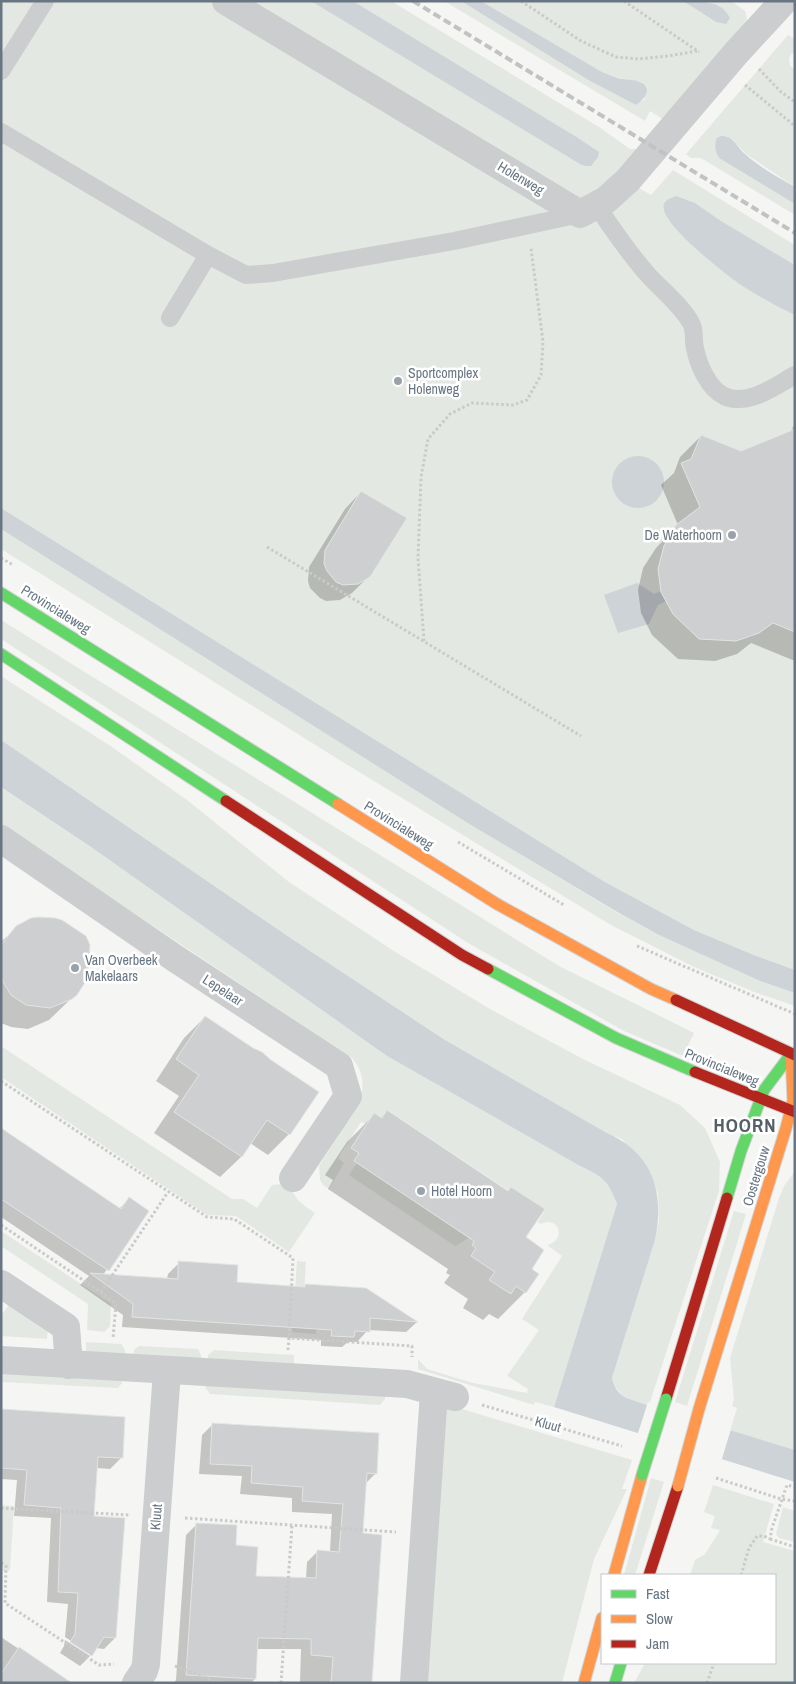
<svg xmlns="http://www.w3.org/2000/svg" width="796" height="1684" font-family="'Archivo Narrow',sans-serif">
<rect width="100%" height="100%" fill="#f5f5f4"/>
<!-- green -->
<path fill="#e4e8e2" d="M 1,1 L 335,1 L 595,161 L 597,157 L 575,136 L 353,1 L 391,1 L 599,127 L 630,149 L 637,149 L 615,174 L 651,195 L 673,170 L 795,245 L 795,265 L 721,221 L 695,203 L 795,283 L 795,970 L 754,955 L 694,930 L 605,882 L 1,508 Z
M 444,1 L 461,1 L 590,81 L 636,105 L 645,99 L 641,82 L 619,78 L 602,72 L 481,1 L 683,1 L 716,22 L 727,13 L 709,1 L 731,1 L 745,11 L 747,19 L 744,25 L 663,119 L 650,111 L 645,121 Z
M 788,35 L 795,39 L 795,53 L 791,54 L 789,59 L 790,66 L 795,69 L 795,187 L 746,154 L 732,139 L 721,136 L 715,143 L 719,158 L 795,204 L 795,215 L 701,158 L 691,158 L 686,154 Z
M 1,529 L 466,822 L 618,913 L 659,935 L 705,956 L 760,981 L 795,993 L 795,1006 L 754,992 L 694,967 L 611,925 L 346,764 L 1,549 Z
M 1,620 L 559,966 L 694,1033 L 683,1056 L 624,1031 L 468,943 L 1,639 Z
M 1,676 L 112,747 L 187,800 L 289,882 L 397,953 L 490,1009 L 583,1059 L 680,1105 L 705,1128 L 720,1162 L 719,1191 L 649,1405 C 631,1402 618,1398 612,1378 L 655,1240 L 659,1220 L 658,1194 L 650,1172 L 622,1139 L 607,1133 L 445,1040 L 292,939 L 1,740 Z
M 1,787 L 91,847 L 387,1056 L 580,1166 C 603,1177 608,1180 617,1204 L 554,1407 L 535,1402 L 534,1405 L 418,1369 L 418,1359 L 427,1369 L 473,1383 L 527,1393 L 528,1389 L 507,1376 L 539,1330 L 522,1319 L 562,1256 L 547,1245 C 567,1240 559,1215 541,1224 L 538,1222 L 545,1210 L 511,1187 L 508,1190 L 388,1110 L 382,1119 L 374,1113 L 366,1124 L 361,1122 L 338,1158 L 344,1163 L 329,1189 L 324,1186 L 320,1180 L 319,1166 L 360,1100 C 365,1084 363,1071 352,1058 L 1,825 Z
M 1,1046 L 232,1199 L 243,1199 L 257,1208 L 272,1185 C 291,1183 289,1188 298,1200 C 303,1205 309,1209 315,1213 L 289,1252 L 236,1216 L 207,1215 L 1,1077 Z
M 357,1163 L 469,1238 L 455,1246 L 349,1175 Z
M 795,1171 L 795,1450 L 730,1431 L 737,1408 L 732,1406 L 734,1399 L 730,1358 L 779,1198 L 784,1186 Z
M 734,1211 L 746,1214 L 687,1406 L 675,1402 Z
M 1,1231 L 111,1304 L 110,1326 L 104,1332 L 87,1330 L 88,1304 L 1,1246 Z
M 297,1261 L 306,1262 L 303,1311 L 318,1312 L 316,1334 L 292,1332 Z
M 12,1300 L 48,1325 L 47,1339 L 1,1336 L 1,1316 Z
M 86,1342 L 121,1344 L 125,1350 L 125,1355 L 86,1353 Z
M 139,1346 L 198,1349 L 201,1355 L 201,1361 L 133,1356 L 134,1350 Z
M 214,1350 L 294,1355 L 294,1367 L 208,1361 L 208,1355 Z
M 1,1370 L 122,1378 L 122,1383 L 118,1388 L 1,1382 Z
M 206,1383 L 385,1394 L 385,1399 L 380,1405 L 210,1394 L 205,1387 Z
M 452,1406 L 632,1460 L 622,1489 L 627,1489 L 594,1559 L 562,1683 L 424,1683 L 442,1410 Z
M 651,1478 L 664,1482 L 635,1575 L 624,1575 Z
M 713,1485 L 774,1504 L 763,1542 L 795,1551 L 795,1683 L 634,1683 L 645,1663 L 775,1663 L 775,1575 L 690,1575 L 695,1560 L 705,1554 L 720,1530 L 711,1528 L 715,1516 L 704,1512 Z
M 1,1505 L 14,1506 L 10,1570 L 3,1571 L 1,1570 Z
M 783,1507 L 795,1511 L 795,1542 L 779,1538 L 776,1534 Z"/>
<!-- water -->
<path fill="#cdd3d7" d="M 311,1 L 353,1 L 575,136 L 599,152 L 598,157 L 591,166 L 585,166 L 580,164 Z
M 461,1 L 481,1 L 602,72 C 607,74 612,76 618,78 C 625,80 635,79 642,83 C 653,90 643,101 636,105 L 590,81 Z
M 683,1 C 699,1 722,0 730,18 L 726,24 L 716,22 Z
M 721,136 C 734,136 736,146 745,154 C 759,167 778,177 795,187 L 795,204 L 719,158 C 715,151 714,144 717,138 Z
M 676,196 L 695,203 L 721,221 L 795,265 L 795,315 C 776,306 758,296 741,285 C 727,275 657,222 664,204 C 666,199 672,198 676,196 Z
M612 482a26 26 0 1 1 52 0a26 26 0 1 1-52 0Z
M 1,508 L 605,882 L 694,930 L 754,955 L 795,970 L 795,993 L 760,981 L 705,956 L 659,935 L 619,913 L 466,822 L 1,529 Z
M 637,583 L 654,594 L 661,591 L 666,601 L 658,605 L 649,624 L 618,633 L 604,595 Z
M 1,740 L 292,939 L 445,1040 L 607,1133 C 653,1153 665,1193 655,1240 L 612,1378 C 617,1398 627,1398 644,1404 L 795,1450 L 795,1482 L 554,1407 L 617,1204 C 608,1180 603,1177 580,1166 L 387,1056 L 91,847 L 1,787 Z"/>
<!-- pier -->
<path fill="#f5f5f4" d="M 648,1402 L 731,1429 L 721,1462 L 637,1436 Z"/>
<!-- shadow -->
<path fill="#0003" d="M 795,423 L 795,661 L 751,643 L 737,654 L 715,661 L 678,659 L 652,635 L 641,613 L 638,590 L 643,568 L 656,548 L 678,525 L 661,485 L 674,473 L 680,457 L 701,436 L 741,452 L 791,431 Z
M 361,492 L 369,576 L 352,593 L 340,600 L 326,601 L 320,598 L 310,588 L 308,581 L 309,567 L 345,509 Z
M 17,927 L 76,994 L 49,1020 L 28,1029 L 11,1027 L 1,1023 L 1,942 Z
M 205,1017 L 289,1134 L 268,1155 L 250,1143 L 241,1157 L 220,1177 L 154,1133 L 179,1096 L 156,1081 L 184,1038 Z
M 387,1112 L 524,1238 L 530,1269 L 525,1292 L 498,1319 L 489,1314 L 483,1320 L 463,1308 L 468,1299 L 444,1283 L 450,1275 L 446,1273 L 448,1269 L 328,1189 L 333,1180 L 325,1175 L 347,1142 L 374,1115 L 380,1119 Z
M 1,1130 L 119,1209 L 129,1199 L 148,1211 L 103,1275 L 167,1279 L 168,1274 L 179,1263 L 235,1283 L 303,1288 L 306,1285 L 366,1289 L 417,1322 L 406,1332 L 368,1330 L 357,1342 L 348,1342 L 342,1347 L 321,1346 L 321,1340 L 122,1327 L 123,1315 L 80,1285 L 89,1276 L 1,1217 Z
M 1,1410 L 121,1458 L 110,1469 L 96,1468 L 93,1517 L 115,1638 L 104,1649 L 96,1648 L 90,1656 L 90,1653 L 65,1637 L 68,1604 L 47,1602 L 51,1518 L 14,1516 L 17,1480 L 1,1479 Z
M 213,1424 L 376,1473 L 365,1484 L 362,1535 L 371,1683 L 300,1683 L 301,1649 L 257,1649 L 255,1679 L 251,1683 L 174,1683 L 176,1680 L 186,1535 L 197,1524 L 234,1546 L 255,1577 L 306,1579 L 307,1562 L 318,1551 L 330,1552 L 332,1514 L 292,1512 L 292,1498 L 240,1494 L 242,1476 L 199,1474 L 202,1435 Z
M 1,1637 L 65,1680 L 1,1683 Z
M 65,1640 L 90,1656 L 80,1666 L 60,1653 L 64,1646 Z"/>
<!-- building -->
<path fill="#cdcfd0" stroke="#e4e4e4" d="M 795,429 L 795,632 L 773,623 L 759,633 L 736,641 L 699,639 L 673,614 L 661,592 L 658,569 L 664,546 L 676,525 L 700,507 L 681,463 L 691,459 L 701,435 L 741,451 Z
M 361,491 L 407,518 L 370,577 L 358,584 L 343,585 L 336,582 L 327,571 L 324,564 L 325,550 Z
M 38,917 L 55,918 L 62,920 L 86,936 L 90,945 L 88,974 L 86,981 L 77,995 L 72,999 L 50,1008 L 26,1005 L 11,995 L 1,978 L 1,945 L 16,926 L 31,918 Z
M 205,1016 L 253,1048 L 262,1052 L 271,1060 L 319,1092 L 290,1135 L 267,1120 L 242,1157 L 174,1112 L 199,1075 L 176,1059 Z
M 387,1110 L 508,1191 L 511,1187 L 545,1209 L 526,1237 L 544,1250 L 532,1269 L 539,1274 L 526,1293 L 516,1286 L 511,1294 L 489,1280 L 495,1272 L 471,1256 L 476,1248 L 472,1245 L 474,1241 L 354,1161 L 359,1153 L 351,1148 L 365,1127 L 374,1113 L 382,1118 Z
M 1,1128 L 121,1209 L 129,1197 L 149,1211 L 109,1271 L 1,1199 Z
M 178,1261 L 238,1265 L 237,1282 L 305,1287 L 305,1284 L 366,1288 L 418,1322 L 370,1318 L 370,1332 L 355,1331 L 354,1337 L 331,1336 L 332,1330 L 132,1317 L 133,1304 L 90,1273 L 178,1279 Z
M 1,1409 L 125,1417 L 123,1458 L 98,1457 L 94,1516 L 125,1518 L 116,1638 L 104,1637 L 92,1656 L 70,1642 L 75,1634 L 78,1593 L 58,1592 L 61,1508 L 24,1505 L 27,1470 L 1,1468 Z
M 212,1423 L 379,1433 L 377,1474 L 367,1473 L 363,1533 L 382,1535 L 372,1683 L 331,1683 L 333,1657 L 311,1655 L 311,1639 L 258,1638 L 256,1679 L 186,1675 L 196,1523 L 237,1525 L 236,1545 L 258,1547 L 256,1576 L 316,1578 L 317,1550 L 339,1552 L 343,1504 L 302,1501 L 303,1487 L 251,1483 L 252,1466 L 210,1464 Z
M 19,1647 L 72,1683 L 1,1683 L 1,1674 Z"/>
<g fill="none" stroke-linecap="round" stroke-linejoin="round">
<!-- fast casing -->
<g stroke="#d1d2d2" stroke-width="13">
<path id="fast" d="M 1,593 L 338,804
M 1,654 L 226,801
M 488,969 L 616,1038 L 695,1072
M 727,1198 L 741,1151 L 764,1090 L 791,1054
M 615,1683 L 621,1663"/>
</g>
<!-- slow casing -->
<g stroke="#d1d2d2" stroke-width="13">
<path id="slow" d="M 338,804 L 497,904 L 651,989 L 676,1000
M 699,1409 L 786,1128 L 793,1100 L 791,1054
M 614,1575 L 642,1475
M 584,1683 L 602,1618"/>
</g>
<!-- jam casing -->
<g stroke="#d1d2d2" stroke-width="13">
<path id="jam" d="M 226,801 L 462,955 L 488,969
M 676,1000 L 795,1055
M 695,1072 L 795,1112
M 666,1399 L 727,1198
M 649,1575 L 678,1486"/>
</g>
<!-- path -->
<path stroke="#cacaca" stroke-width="3" stroke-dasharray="2.5 2.5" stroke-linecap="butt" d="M 521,1 L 581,41 L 616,57 L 639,59 L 668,56 L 697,51
M 624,1 L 699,52
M 759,69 L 781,92 L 795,102
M 745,85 L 795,126
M 267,547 L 581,736
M 1,558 L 13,565
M 424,641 L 418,558 L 421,477 L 428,439 L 450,414 L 472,403 L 513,405 L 527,400 L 541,375 L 543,342 L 531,248
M 458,842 L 564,905
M 637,946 L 795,1014
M 1,1081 L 207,1217 L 234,1219 L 293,1258 L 289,1338
M 1,1225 L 101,1292 L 116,1304 L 113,1338
M 101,1292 L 168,1192
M 288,1350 L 289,1338 L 412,1346 L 412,1357
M 482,1405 L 622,1446
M 716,1478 L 781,1499 L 795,1501
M 1,1508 L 129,1515
M 185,1518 L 396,1532
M 770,1539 L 795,1547
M 1,1563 L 6,1566 L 5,1603 L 99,1665 L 114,1664
M 741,1575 L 749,1548 L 757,1536 L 764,1536 L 770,1539 L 772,1528 L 787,1485 L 795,1487
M 175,1666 L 216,1682 L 229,1683
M 281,1683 L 292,1525
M 707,1683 L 714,1663"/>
<!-- lane -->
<path stroke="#cbcdce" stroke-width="18" d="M 1,71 L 45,1
M 1,132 L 208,255 L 246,275 L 273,273 L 454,241 L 580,214
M 596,205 C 613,229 629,254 649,276 C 662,290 684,308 692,325 C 695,332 693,341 695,348 C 698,364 708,388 724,396 C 748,407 775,386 795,375
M 170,318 L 208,255"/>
<!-- street -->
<path stroke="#cbcdce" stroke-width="28" d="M 226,1 L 580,214 L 606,200 L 628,180 L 737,52 L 784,1
M 1,839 L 173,957 L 339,1066 L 348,1096 L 293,1178
M 1,1284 L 66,1327 L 69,1365
M 1,1360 L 407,1384 L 455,1397
M 136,1683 L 144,1671 L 146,1664 L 167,1371
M 414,1683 L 434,1393"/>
<!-- fast -->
<use href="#fast" stroke="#63d668" stroke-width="11"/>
<!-- slow -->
<use href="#slow" stroke="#ff974d" stroke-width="11"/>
<!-- jam -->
<use href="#jam" stroke="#b3261e" stroke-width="11"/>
<!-- rail -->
<path stroke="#c1c2c3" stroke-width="4" stroke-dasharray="8 4" stroke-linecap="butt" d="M 413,1 L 795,233"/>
<!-- fast-bridge casing -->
<g stroke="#d1d2d2" stroke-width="13" stroke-linecap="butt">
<path id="fast-bridge" d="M 642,1475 L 666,1399"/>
</g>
<!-- slow-bridge casing -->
<g stroke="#d1d2d2" stroke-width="13" stroke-linecap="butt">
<path id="slow-bridge" d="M 678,1486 L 699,1409"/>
</g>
<!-- fast-bridge -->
<use href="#fast-bridge" stroke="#63d668" stroke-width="11"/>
<!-- slow-bridge -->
<use href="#slow-bridge" stroke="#ff974d" stroke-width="11"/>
</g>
<!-- markers -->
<g fill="#99a2aa" stroke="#fff" stroke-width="2">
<circle cx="398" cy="381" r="5"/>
<circle cx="732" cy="535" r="5"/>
<circle cx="75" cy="968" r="5"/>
<circle cx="421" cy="1191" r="5"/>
</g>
<g text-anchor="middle" stroke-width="5" stroke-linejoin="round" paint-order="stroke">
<!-- street labels -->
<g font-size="14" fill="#677682" stroke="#fff">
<text transform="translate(521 178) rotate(31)" y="5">Holenweg</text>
<text transform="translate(56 609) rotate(32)" y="5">Provincialeweg</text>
<text transform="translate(399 825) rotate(32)" y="5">Provincialeweg</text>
<text transform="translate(223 990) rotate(33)" y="5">Lepelaar</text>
<text transform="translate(722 1067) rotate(22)" y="5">Provincialeweg</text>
<text transform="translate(756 1176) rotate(-73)" y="5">Oostergouw</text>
<text transform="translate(548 1424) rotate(16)" y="5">Kluut</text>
<text transform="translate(156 1517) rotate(-86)" y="5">Kluut</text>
</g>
<!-- poi labels -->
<g font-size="14" fill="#677682" stroke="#fff" text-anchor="start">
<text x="408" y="378">Sportcomplex<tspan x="408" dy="16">Holenweg</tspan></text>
<text x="722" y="540" text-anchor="end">De Waterhoorn</text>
<text x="85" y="965">Van Overbeek<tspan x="85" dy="16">Makelaars</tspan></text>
<text x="431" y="1196">Hotel Hoorn</text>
</g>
<!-- district labels -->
<g font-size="19" font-weight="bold" letter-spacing="1" fill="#545f68" stroke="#fff">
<text x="745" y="1132">HOORN</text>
</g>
</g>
<!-- border -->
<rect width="796" height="1684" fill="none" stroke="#677682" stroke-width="5"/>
<!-- legend -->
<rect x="601" y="1574" width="175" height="90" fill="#ffffff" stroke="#c2c8cd"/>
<rect x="611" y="1590" width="25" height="8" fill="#63d668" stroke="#c2c8cd"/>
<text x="646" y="1599" font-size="15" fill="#677682">Fast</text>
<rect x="611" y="1615" width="25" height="8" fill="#ff974d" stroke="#c2c8cd"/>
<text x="646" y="1624" font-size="15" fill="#677682">Slow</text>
<rect x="611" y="1640" width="25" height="8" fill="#b3261e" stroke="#c2c8cd"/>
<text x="646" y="1649" font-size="15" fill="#677682">Jam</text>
</svg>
